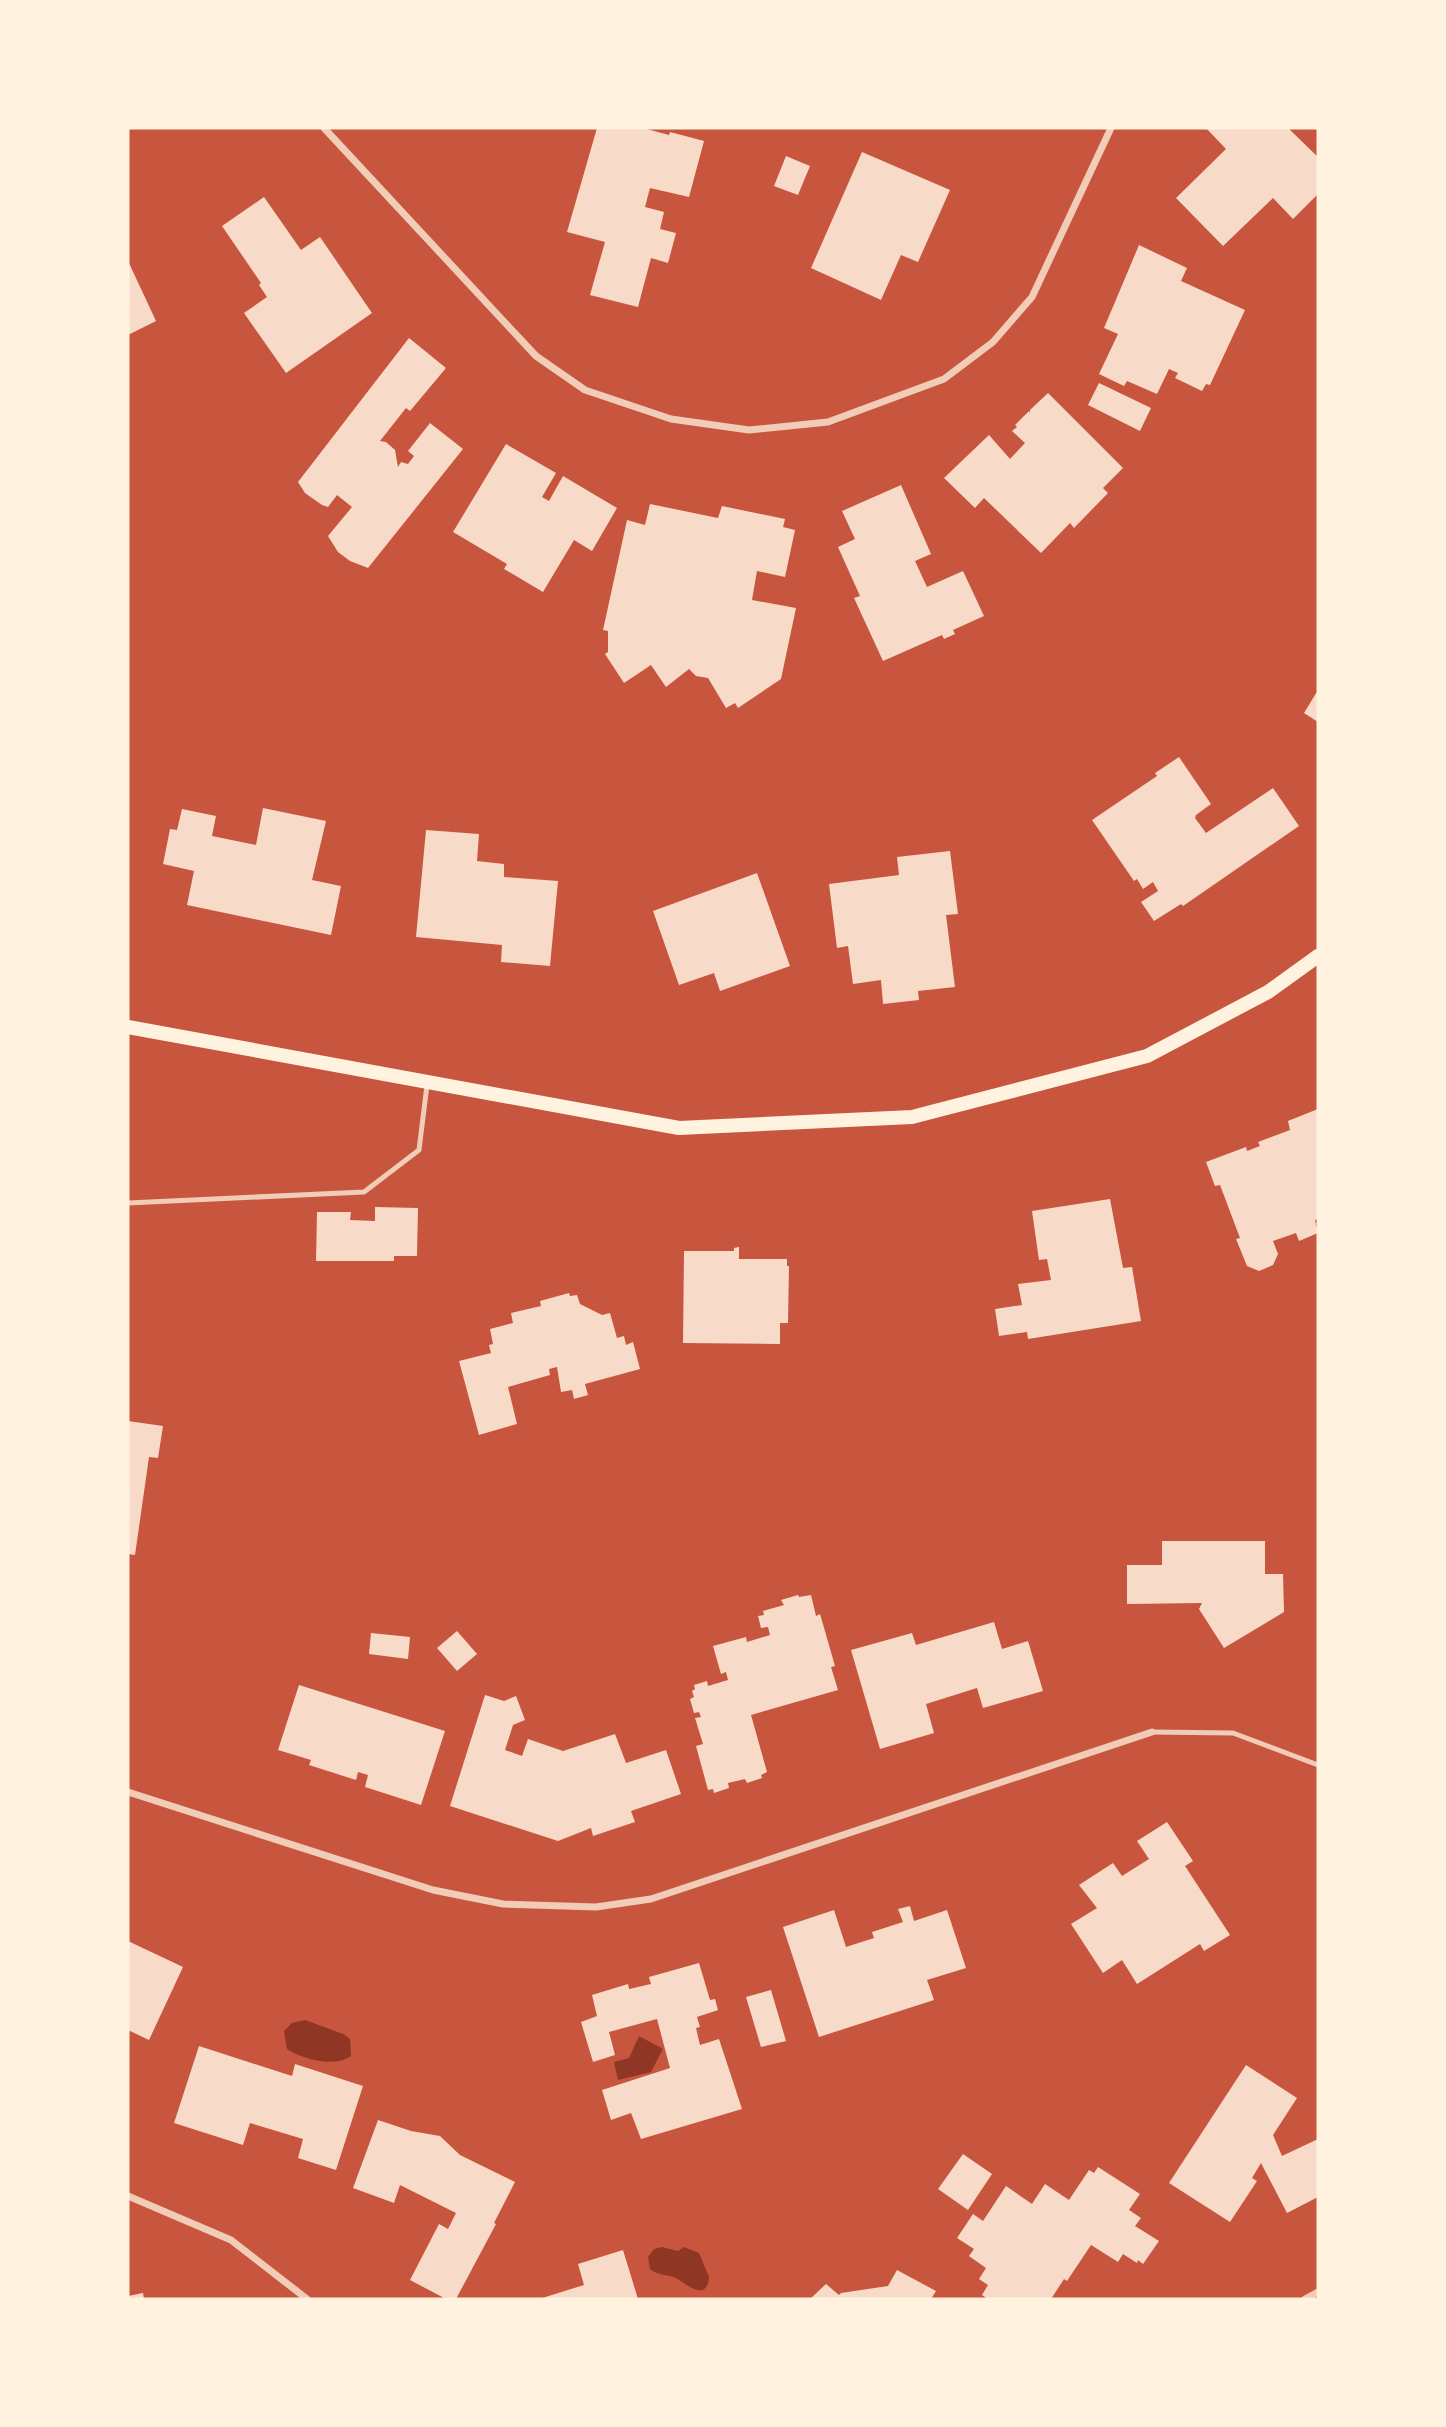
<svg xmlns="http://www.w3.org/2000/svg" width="1446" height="2427" font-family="Raleway,sans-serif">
<rect width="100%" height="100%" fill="#c8553d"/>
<!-- water -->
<path fill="#8f3625" d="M 305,2020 L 343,2034 L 350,2039 L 351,2056 C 335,2068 302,2059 287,2049 L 284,2031 L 292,2023 Z
M 639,2036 L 663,2049 L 651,2072 L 618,2080 L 614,2062 L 629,2058 Z
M 662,2247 L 678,2251 L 684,2247 L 699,2253 L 709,2277 C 707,2303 686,2284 676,2278 C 667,2274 658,2276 650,2269 L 648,2257 L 654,2249 Z"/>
<!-- building -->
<path fill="#f7dbc8" d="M 597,128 L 643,128 L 669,135 L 670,132 L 704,141 L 689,197 L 650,188 L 645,207 L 664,212 L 660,229 L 676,233 L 668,263 L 651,258 L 638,307 L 590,295 L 605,242 L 567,232 Z
M 1206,128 L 1288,128 L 1318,157 L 1318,194 L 1293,219 L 1273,198 L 1223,246 L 1176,198 L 1226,149 Z
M 862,152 L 950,190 L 918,262 L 901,255 L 881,300 L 811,268 Z
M 786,156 L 810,166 L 798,195 L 774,186 Z
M 264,197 L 301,250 L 320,237 L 372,313 L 286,373 L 244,313 L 267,297 L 259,285 L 261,283 L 222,226 Z
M 1139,245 L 1187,268 L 1181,281 L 1245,310 L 1210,385 L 1206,384 L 1202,391 L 1175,378 L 1178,373 L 1169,369 L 1157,394 L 1127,381 L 1124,386 L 1099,374 L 1118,334 L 1104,328 Z
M 128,261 L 156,321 L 128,335 Z
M 409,338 L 446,368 L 410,411 L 406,408 L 380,441 L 386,442 L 395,450 L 398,467 L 401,462 L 408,464 L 414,456 L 408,451 L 430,423 L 463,449 L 368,568 L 350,561 L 338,552 L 328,536 L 352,507 L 337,495 L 328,507 L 322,505 L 305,493 L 298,482 Z
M 1099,383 L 1151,408 L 1140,431 L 1088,405 Z
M 1048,393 L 1123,468 L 1103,488 L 1108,493 L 1074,528 L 1070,523 L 1041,553 L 984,498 L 975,508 L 944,478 L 989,435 L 1010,459 L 1025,443 L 1012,431 L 1017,427 L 1015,425 L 1029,411 L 1030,413 L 1030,410 Z
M 506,444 L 556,473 L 542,497 L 549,501 L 563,476 L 617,508 L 592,551 L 574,540 L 543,592 L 504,569 L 507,564 L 453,532 Z
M 901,485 L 931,554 L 915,561 L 927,587 L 963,571 L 984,616 L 953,630 L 955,634 L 944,639 L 942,635 L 883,661 L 854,598 L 860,596 L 838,547 L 855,539 L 842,511 Z
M 650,504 L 718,518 L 722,506 L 785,519 L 783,527 L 795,530 L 785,577 L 757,571 L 752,600 L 796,608 L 781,679 L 738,708 L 735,703 L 726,708 L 708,678 L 696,676 L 689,669 L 666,687 L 651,665 L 624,683 L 605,654 L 608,652 L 608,631 L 603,630 L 627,520 L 645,525 Z
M 1318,690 L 1318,722 L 1304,713 Z
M 1179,757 L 1211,804 L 1196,815 L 1195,818 L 1206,833 L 1273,788 L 1299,826 L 1183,906 L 1181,904 L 1154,921 L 1141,902 L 1158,891 L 1153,882 L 1143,889 L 1137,879 L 1134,881 L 1092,820 L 1157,776 L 1155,773 Z
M 263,808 L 326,821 L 312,880 L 341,886 L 331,935 L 187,905 L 194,871 L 163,864 L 170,829 L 177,830 L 182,809 L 216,816 L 212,836 L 256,845 Z
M 426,830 L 479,834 L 477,861 L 504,864 L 504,877 L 558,881 L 550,966 L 501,962 L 502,945 L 416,937 Z
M 950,851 L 958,914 L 946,915 L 955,987 L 918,991 L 919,1000 L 883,1004 L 881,980 L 853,984 L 848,946 L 837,948 L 829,884 L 899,875 L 897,857 Z
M 757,873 L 790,966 L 720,991 L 714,973 L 679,985 L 653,911 Z
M 1318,1109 L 1318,1219 L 1315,1220 L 1318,1233 L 1299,1241 L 1296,1233 L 1273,1241 L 1278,1254 L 1273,1265 L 1259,1271 L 1247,1266 L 1236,1239 L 1240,1238 L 1220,1185 L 1215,1186 L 1206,1162 L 1246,1147 L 1247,1151 L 1260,1146 L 1258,1142 L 1290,1130 L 1288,1121 Z
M 1110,1199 L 1123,1268 L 1132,1267 L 1141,1321 L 1028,1339 L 1027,1332 L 999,1336 L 995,1309 L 1022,1305 L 1018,1284 L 1051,1280 L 1047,1259 L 1039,1260 L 1032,1211 Z
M 375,1207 L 418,1208 L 417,1256 L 394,1256 L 394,1261 L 316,1261 L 317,1212 L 351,1212 L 350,1220 L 375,1221 Z
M 739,1247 L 739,1259 L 787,1259 L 787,1266 L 789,1266 L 788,1323 L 780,1323 L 780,1344 L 683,1343 L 684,1251 L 734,1251 L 734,1248 Z
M 569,1293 L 570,1296 L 577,1295 L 580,1304 L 602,1315 L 610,1313 L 617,1338 L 624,1336 L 626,1345 L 633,1342 L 640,1369 L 585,1384 L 588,1395 L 574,1399 L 572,1390 L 561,1392 L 557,1367 L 549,1369 L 550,1375 L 508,1387 L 517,1424 L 479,1435 L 459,1361 L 491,1353 L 489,1345 L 493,1344 L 490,1329 L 513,1323 L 511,1313 L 541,1306 L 540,1301 Z
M 128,1421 L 163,1426 L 158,1458 L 149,1457 L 135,1555 L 128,1554 Z
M 1162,1541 L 1265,1541 L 1265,1574 L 1283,1574 L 1284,1612 L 1224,1648 L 1199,1609 L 1202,1603 L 1127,1604 L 1127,1565 L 1162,1565 Z
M 798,1595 L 799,1597 L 811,1595 L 816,1616 L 820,1614 L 835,1666 L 831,1667 L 838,1690 L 751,1715 L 767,1772 L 761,1775 L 762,1778 L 747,1783 L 745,1779 L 728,1783 L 729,1788 L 714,1793 L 713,1789 L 708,1790 L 696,1746 L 703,1744 L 695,1718 L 701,1717 L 699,1712 L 694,1713 L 690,1699 L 694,1697 L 692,1691 L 695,1689 L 694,1685 L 707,1681 L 708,1686 L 728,1680 L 726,1672 L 721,1674 L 713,1646 L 746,1637 L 747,1642 L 770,1635 L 768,1627 L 761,1628 L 758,1616 L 764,1615 L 763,1611 L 784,1605 L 781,1600 Z
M 994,1622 L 1002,1649 L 1028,1641 L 1043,1691 L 983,1708 L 977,1688 L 926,1704 L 934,1733 L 880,1749 L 851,1650 L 912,1633 L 916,1645 Z
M 457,1631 L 477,1654 L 457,1671 L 437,1648 Z
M 371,1633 L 410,1637 L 408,1659 L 369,1654 Z
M 299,1685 L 445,1731 L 421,1805 L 365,1787 L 368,1775 L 358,1772 L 356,1780 L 309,1765 L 311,1760 L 278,1750 Z
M 485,1695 L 504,1701 L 516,1696 L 525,1720 L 513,1725 L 505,1750 L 522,1756 L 528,1739 L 563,1751 L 615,1734 L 626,1763 L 666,1750 L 681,1794 L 631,1811 L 635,1822 L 593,1836 L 591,1828 L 558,1841 L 450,1806 Z
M 1167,1822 L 1193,1861 L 1185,1866 L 1230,1935 L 1204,1951 L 1200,1944 L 1137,1984 L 1122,1960 L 1103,1973 L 1071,1924 L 1097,1908 L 1079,1885 L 1113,1863 L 1122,1876 L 1149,1859 L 1137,1841 Z
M 910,1906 L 914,1921 L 947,1910 L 966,1968 L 927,1980 L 934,2000 L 819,2037 L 783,1927 L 834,1910 L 846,1947 L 874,1938 L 872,1932 L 903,1922 L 898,1909 Z
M 128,1941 L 183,1967 L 149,2040 L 128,2030 Z
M 699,1963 L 710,2000 L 715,1999 L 718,2010 L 697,2017 L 700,2027 L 696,2028 L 700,2045 L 719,2039 L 742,2109 L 641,2139 L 631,2113 L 611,2120 L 602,2090 L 670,2068 L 657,2019 L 609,2032 L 615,2055 L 593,2062 L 581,2022 L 597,2016 L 592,1995 L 628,1984 L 629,1989 L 651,1984 L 649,1977 Z
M 771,1990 L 786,2041 L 761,2047 L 746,1997 Z
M 199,2046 L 292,2076 L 295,2064 L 363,2086 L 336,2170 L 298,2158 L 303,2139 L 250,2123 L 243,2145 L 174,2123 Z
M 1246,2065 L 1297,2098 L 1273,2135 L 1282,2156 L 1318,2139 L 1318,2197 L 1287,2213 L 1261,2163 L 1252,2178 L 1257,2181 L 1230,2222 L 1169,2183 Z
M 378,2120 L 411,2131 L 440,2136 L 460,2155 L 515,2182 L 494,2223 L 496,2224 L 456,2299 L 446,2299 L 410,2280 L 439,2224 L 448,2229 L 456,2213 L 400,2185 L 394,2203 L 353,2188 Z
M 963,2154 L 992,2174 L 968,2210 L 938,2189 Z
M 1098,2167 L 1140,2194 L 1129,2210 L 1141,2218 L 1135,2226 L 1159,2241 L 1143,2264 L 1138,2260 L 1137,2263 L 1123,2254 L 1118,2262 L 1091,2245 L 1067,2281 L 1064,2279 L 1051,2299 L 988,2299 L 982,2295 L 988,2285 L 979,2279 L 986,2268 L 969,2256 L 974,2249 L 957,2238 L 973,2214 L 983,2221 L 1006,2186 L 1032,2204 L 1045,2184 L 1069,2200 L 1089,2170 L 1094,2173 Z
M 623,2250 L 638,2299 L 539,2299 L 584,2285 L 578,2264 Z
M 897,2270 L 936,2291 L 931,2299 L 810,2299 L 826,2284 L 839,2295 L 841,2293 L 888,2286 Z
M 143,2293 L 144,2299 L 128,2299 L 128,2296 Z"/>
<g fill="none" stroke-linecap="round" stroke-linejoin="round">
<!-- service -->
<path stroke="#f1ccb7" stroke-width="5" d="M 128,1203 L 364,1192 L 419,1150 L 427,1085
M 1152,1732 L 1233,1733 L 1318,1765"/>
<!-- minor -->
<path stroke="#f1ccb7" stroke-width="7" d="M 324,128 L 536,356 L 585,390 L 671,419 L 749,430 L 828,422 L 944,379 L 993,342 L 1032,297 L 1111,128
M 128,1792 L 433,1890 L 503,1904 L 596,1907 L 651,1899 L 1152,1732
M 128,2196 L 231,2240 L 307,2299
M 1305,2299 L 1318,2292"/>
<!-- secondary -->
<path stroke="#fff3e0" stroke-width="14" d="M 128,1027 L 679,1128 L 912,1117 L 1147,1056 L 1268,992 L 1318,956"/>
</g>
<!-- border -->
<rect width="1446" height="2427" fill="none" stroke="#fff3e0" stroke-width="259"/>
</svg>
